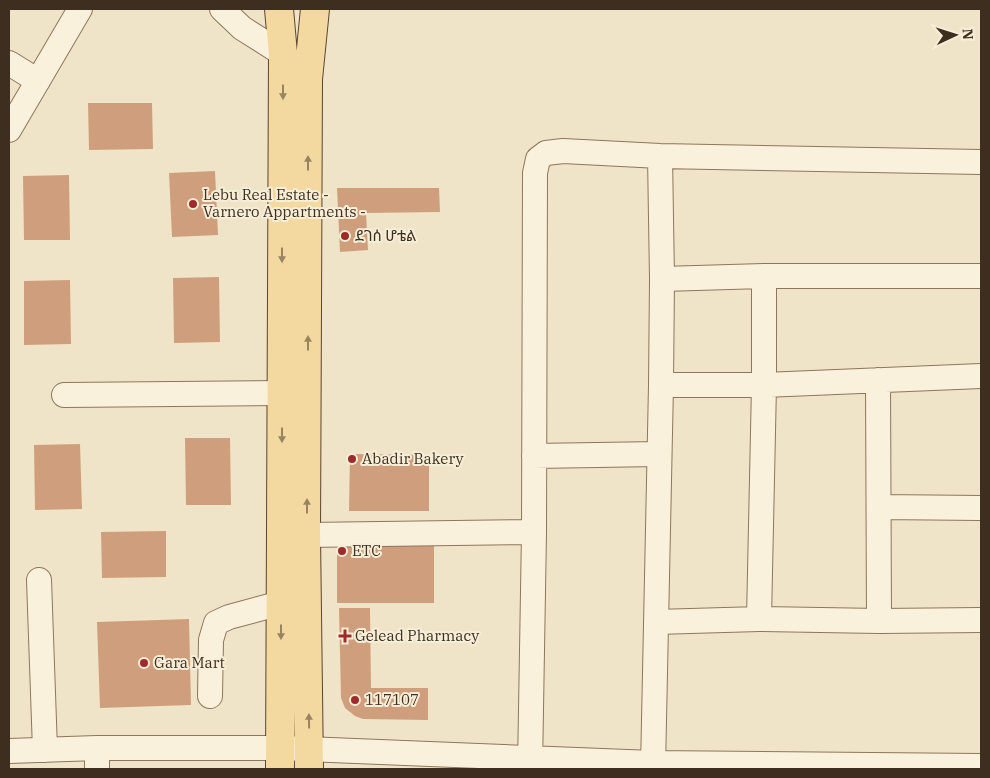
<svg xmlns="http://www.w3.org/2000/svg" width="990" height="778" font-family="'IBM Plex Serif','Noto Sans Ethiopic',serif">
<rect width="100%" height="100%" fill="#f0e4c8"/>
<!-- building -->
<path fill="#cf9f7d" d="M 88,103 L 152,103 L 153,149 L 89,150 Z
M 215,171 L 218,235 L 172,237 L 169,173 Z
M 69,175 L 70,240 L 24,240 L 23,176 Z
M 337,188 L 439,188 L 440,212 L 366,213 L 368,250 L 340,252 Z
M 219,277 L 220,342 L 174,343 L 173,278 Z
M 70,280 L 71,344 L 24,345 L 24,281 Z
M 185,438 L 230,438 L 231,505 L 186,505 Z
M 80,444 L 82,509 L 35,510 L 34,445 Z
M 350,454 L 429,455 L 429,511 L 349,511 Z
M 166,531 L 166,577 L 102,578 L 101,532 Z
M 434,538 L 434,603 L 337,603 L 337,539 Z
M 339,608 L 370,608 L 371,688 L 428,688 L 428,720 L 363,719 L 355,716 L 345,708 L 341,698 Z
M 189,619 L 191,705 L 100,708 L 97,622 Z"/>
<g fill="none" stroke-linecap="round" stroke-linejoin="round">
<!-- minor casing -->
<g stroke="#8d765c" stroke-width="26">
<path id="minor" d="M 222,9 L 242,28 L 283,54
M 9,63 L 38,81
M 9,130 L 80,9
M 662,279 L 764,276 L 981,276
M 878,380 L 879,621
M 661,385 L 764,385 L 981,376
M 64,395 L 282,393
M 534,456 L 659,454
M 879,507 L 981,508
M 306,535 L 534,532
M 39,580 L 45,750
M 759,619 L 764,385 L 764,276
M 656,622 L 759,619 L 879,621 L 981,620
M 210,696 L 211,640 L 216,623 L 229,617 L 281,603
M 9,751 L 97,748 L 281,748 L 653,763 L 981,766
M 97,769 L 97,748
M 530,769 L 534,532 L 535,173 L 538,159 L 546,153 L 563,151 L 660,156 L 981,162
M 653,769 L 661,385 L 662,279 L 660,156"/>
</g>
<!-- major casing -->
<g stroke="#5b4430" stroke-width="30">
<path id="major" d="M 279,9 L 283,54 L 280,769
M 309,769 L 306,535 L 308,79 L 315,9"/>
</g>
<!-- minor -->
<use href="#minor" stroke="#faf1dc" stroke-width="24"/>
<!-- major -->
<use href="#major" stroke="#f3d9a0" stroke-width="28"/>
</g>
<!-- one-way arrows -->
<defs><path id="oneway-solid" d="M-6-.8H1V-3.2L6.5 0L1 3.2V.8H-6Z" transform="scale(1.25)"/></defs>
<g fill="#988460">
<use href="#oneway-solid" transform="translate(283 92) rotate(90)"/>
<use href="#oneway-solid" transform="translate(308 163) rotate(-90)"/>
<use href="#oneway-solid" transform="translate(282 255) rotate(90)"/>
<use href="#oneway-solid" transform="translate(308 343) rotate(-90)"/>
<use href="#oneway-solid" transform="translate(282 435) rotate(90)"/>
<use href="#oneway-solid" transform="translate(307 506) rotate(-90)"/>
<use href="#oneway-solid" transform="translate(281 632) rotate(90)"/>
<use href="#oneway-solid" transform="translate(309 721) rotate(-91)"/>
</g>
<!-- markers -->
<g fill="#9e2a2b" stroke="#f7eed8" stroke-width="2">
<circle cx="193" cy="204" r="5"/>
<circle cx="345" cy="236" r="5"/>
<circle cx="352" cy="459" r="5"/>
<circle cx="342" cy="551" r="5"/>
<path d="M342.5 628.5h5v5h5v5h-5v5h-5v-5h-5v-5h5z"/>
<circle cx="144" cy="663" r="5"/>
<circle cx="355" cy="700" r="5"/>
</g>
<g text-anchor="middle" stroke-width="4" stroke-linejoin="round" paint-order="stroke">
<!-- poi labels -->
<g font-size="15" fill="#3d2e20" stroke="#f7eed8" text-anchor="start">
<text x="203" y="200">Lebu Real Estate -<tspan x="203" dy="17">Varnero Appartments -</tspan></text>
<text x="355" y="241">ደገሰ ሆቴል</text>
<text x="362" y="464">Abadir Bakery</text>
<text x="352" y="556">ETC</text>
<text x="355" y="641">Gelead Pharmacy</text>
<text x="154" y="668">Gara Mart</text>
<text x="365" y="705">117107</text>
</g>
</g>
<!-- border -->
<rect width="990" height="778" fill="none" stroke="#3d2e20" stroke-width="20"/>
<!-- north arrow -->
<g transform="translate(955 35) rotate(86)" stroke="#f7eed8" stroke-width="4" paint-order="stroke">
<path d="M0-4L9 19L0 12L-9 19Z" fill="#3d2e20"/>
<text y="-8" font-size="14" font-weight="bold" text-anchor="middle" fill="#3d2e20">N</text>
</g>
</svg>
